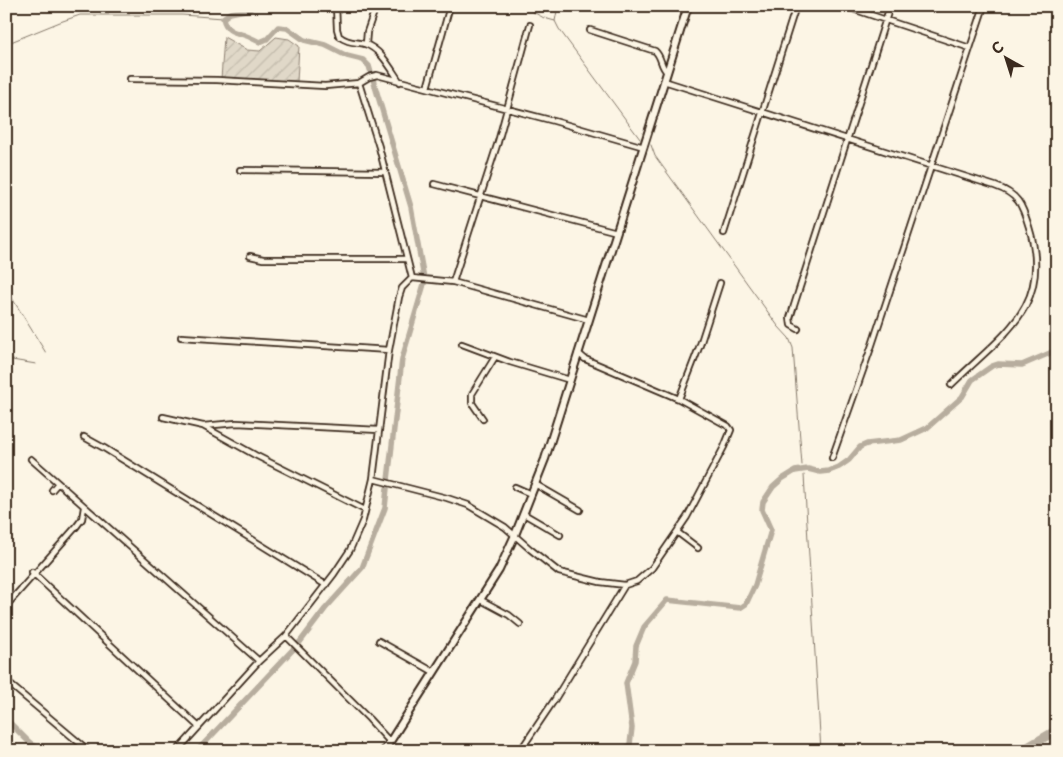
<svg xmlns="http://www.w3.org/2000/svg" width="1063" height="757" font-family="'Playpen Sans',sans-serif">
<defs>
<pattern id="garden-furrows" width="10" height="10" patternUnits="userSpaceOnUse" patternTransform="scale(1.25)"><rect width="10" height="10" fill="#e0d8c8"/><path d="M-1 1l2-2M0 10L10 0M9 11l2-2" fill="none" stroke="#c1baab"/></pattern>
</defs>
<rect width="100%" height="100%" fill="#fcf5e5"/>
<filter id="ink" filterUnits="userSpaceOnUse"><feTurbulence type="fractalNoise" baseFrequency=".02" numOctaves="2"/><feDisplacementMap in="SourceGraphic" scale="10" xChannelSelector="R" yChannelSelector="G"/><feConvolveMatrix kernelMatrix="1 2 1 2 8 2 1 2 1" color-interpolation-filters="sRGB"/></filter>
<g filter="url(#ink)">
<!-- garden -->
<path fill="url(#garden-furrows)" stroke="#8e8173" d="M 224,37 L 247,50 L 260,51 L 276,37 L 289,39 L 299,46 L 297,82 L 221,79 Z"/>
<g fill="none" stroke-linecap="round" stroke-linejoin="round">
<!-- stream -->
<path stroke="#85796b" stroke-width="1" d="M 522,6 L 544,18 L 555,21
M 558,6 L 555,21 L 559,29 L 640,139
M 6,44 L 60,22 L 80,15 L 182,15 L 223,18
M 651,145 L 655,156 L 778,326 L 789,338 L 793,348 L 802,465
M 6,286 L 9,291
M 12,298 L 46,353
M 6,359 L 36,364
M 804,475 L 821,751"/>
<!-- canal -->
<path stroke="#b7ad9e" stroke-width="5.5" d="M 253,6 L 250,9 L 230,13 L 223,18 C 226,31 233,32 244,35 C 250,37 255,40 260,42 L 267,39 L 278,27 L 287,28 L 304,40 L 325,45 L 347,56 L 363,60 L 369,66 L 411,207 L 424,278
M 1057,289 L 1054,292 L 1057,300
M 388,480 L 402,359 L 424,284
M 6,719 L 29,742 L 40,751
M 197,751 L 300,642 L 325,609 L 362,568 L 385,508 L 387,488
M 625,751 L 630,744 L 632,728 L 626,683 L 635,661 L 636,646 L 644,627 L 667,600 L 740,608 L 746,604 L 755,585 L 771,530 L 762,510 L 763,502 L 773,487 L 782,479 L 795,471 L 808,469 L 820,472 L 829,471 L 839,467 L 849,460 L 860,447 L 867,444 L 901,440 L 927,428 L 962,397 L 972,380 L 992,366 L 998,364 L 1022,365 L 1057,350"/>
<!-- river -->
<path stroke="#b7ad9e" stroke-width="9" d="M 1021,751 L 1057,730"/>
<!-- minor casing -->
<g stroke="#3b2a1e" stroke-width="8">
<path id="minor" d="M 336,6 L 337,29 L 339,36 C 347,43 356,42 365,44 C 381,49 391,69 400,82
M 844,6 L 970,48
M 590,30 L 655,51 C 662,57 660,66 667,72
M 366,44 L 367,32 L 376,6
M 130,79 L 217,80 L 325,86 L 359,83 L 369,77 L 377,75 L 554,121 L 644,147
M 664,81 L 995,186 C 1018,194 1022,204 1029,227 C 1054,308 1001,335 951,385
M 359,83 L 379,147 L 412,278
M 427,88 L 450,6
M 240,170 L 385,172
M 434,184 L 617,232
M 724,233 L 796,6
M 250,256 L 263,259 L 407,259
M 412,278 L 453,282 L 589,320
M 453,282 L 498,142 L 530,25
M 798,329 L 791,325 L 790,318 L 890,6
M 181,337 L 389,350
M 462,344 L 510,362 L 570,380
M 679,399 L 700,345 L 720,283
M 163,417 L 203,426 L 236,423 L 379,430
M 483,419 L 472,403 L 472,394 L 495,357
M 203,426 L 255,455 L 365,510
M 84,437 L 104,448 L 326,585
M 832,458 L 872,345 L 984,6
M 31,459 L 259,661
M 373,479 L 447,498 L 468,505 L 505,527 L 530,549 L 559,572 L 600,582 L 625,585 L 637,581 L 652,568 L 687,517 L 724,447 L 731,430 L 728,426 L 679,399 L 585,359 L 578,353
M 535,484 L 580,510
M 515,487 L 531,494
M 52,490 L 58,483
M 524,514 L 560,535
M 677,532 L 698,548
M 32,572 L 199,727
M 481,600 L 509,615 L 520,624
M 6,606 L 76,527 L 82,519 L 84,507
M 286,636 L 369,719 L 390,742
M 379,641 L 434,672
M 6,681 L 89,751
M 177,751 L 259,661 L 286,636 L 334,574 L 350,550 L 363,520 L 373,479 L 389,350 L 399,297 L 402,288 L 412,278
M 520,751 L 555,699 L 625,585"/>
</g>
<!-- secondary casing -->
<g stroke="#3b2a1e" stroke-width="10">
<path id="secondary" d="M 384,751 L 499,570 L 515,535 L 545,459 L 688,6"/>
</g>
<!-- minor -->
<use href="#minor" stroke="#fcf5e5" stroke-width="4.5"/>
<!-- secondary -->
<use href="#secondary" stroke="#fcf5e5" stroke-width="6"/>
</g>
</g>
<!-- margin -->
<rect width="1063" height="757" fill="none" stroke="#fcf5e5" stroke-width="25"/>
<rect x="12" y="12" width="1038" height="732" fill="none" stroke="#3b2a1e" stroke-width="2" filter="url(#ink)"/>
<!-- north arrow -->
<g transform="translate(1006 58) rotate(321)" stroke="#fcf5e5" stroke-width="4" paint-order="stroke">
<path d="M0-4L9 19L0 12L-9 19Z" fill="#3b2a1e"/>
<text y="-8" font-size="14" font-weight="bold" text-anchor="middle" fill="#3b2a1e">С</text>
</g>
</svg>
